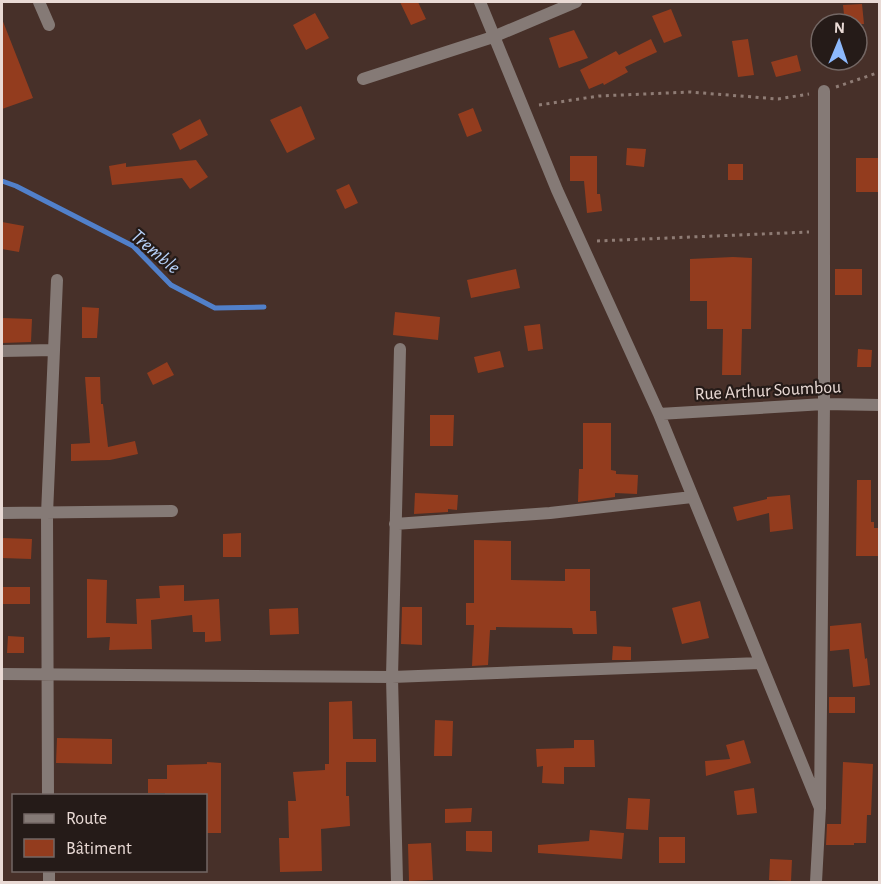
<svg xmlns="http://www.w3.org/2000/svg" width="881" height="884" font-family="'Alegreya Sans',sans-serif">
<rect width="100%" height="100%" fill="#473029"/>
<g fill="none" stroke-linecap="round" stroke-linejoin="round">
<!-- stream -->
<path stroke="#5180ca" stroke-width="5" d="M 2,181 L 16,186 L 133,246 L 171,285 L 215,308 L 264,307"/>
</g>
<!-- building -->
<path fill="#933c1e" d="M 400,2 L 418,2 L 426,19 L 411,25 Z
M 862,4 L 864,24 L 845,24 L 843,5 Z
M 671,9 L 682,36 L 664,43 L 652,16 Z
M 315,13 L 329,38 L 306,50 L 293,25 Z
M 2,19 L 33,98 L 2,109 Z
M 574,30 L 588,58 L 559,68 L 549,38 Z
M 651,39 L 657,52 L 625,67 L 628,72 L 604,85 L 603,83 L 589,89 L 580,70 L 616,51 L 619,55 Z
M 748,39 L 754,75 L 738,77 L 732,41 Z
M 797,55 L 801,71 L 776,77 L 771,62 Z
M 301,106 L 315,139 L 287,153 L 270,120 Z
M 473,108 L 482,131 L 467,137 L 458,114 Z
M 200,119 L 208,135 L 180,150 L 172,134 Z
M 627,148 L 646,149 L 644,167 L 626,165 Z
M 570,156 L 597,156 L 597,194 L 600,194 L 602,211 L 587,213 L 584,181 L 570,181 Z
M 856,158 L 879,158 L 878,192 L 856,192 Z
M 196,160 L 208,177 L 190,189 L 182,178 L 112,185 L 109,166 L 126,163 L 126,167 Z
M 728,164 L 743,164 L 743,180 L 728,180 Z
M 349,184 L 358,203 L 345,209 L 336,190 Z
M 2,222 L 24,226 L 19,252 L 2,249 Z
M 733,257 L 752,258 L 751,329 L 742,329 L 741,375 L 722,375 L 723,329 L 707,329 L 707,301 L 690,301 L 690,259 Z
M 516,269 L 520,288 L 471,298 L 467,280 Z
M 835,269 L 862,269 L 862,295 L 835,295 Z
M 82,307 L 99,308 L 97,338 L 82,338 Z
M 395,312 L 440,317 L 438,340 L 393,335 Z
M 2,318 L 32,319 L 31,342 L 2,343 Z
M 540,324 L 543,349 L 528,351 L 524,326 Z
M 858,349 L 872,350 L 871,367 L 857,367 Z
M 500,351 L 504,367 L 478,373 L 474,357 Z
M 167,362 L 174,375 L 153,385 L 147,373 Z
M 85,377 L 100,377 L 101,404 L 103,404 L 108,447 L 135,441 L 138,454 L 110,460 L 71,461 L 71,444 L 90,443 Z
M 430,415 L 454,415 L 453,446 L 430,446 Z
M 583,423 L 611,423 L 611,470 L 616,471 L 616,474 L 638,475 L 637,494 L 615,493 L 615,497 L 578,502 L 579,469 L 583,469 Z
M 857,480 L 871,480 L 871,522 L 874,522 L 874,528 L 879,528 L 879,556 L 856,556 Z
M 415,493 L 458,495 L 457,510 L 448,509 L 448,512 L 414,514 Z
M 790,495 L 793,529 L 770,532 L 769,513 L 737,521 L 733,507 L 767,499 L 767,497 Z
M 241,533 L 241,557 L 223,557 L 223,534 Z
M 2,538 L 32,539 L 31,559 L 2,558 Z
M 474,540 L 511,541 L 511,580 L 565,581 L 565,569 L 590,569 L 590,611 L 596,611 L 597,634 L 573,634 L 572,628 L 496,627 L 496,630 L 490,630 L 488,665 L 472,666 L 474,625 L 466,625 L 466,603 L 474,603 Z
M 87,579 L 107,580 L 106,623 L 137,624 L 136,599 L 160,598 L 159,586 L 184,585 L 184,601 L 219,599 L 221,641 L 205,642 L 205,632 L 193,632 L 192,615 L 151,620 L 152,649 L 109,650 L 110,637 L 87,638 Z
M 2,587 L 30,587 L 30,604 L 2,604 Z
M 700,601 L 709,638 L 682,644 L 672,608 Z
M 402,607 L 422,607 L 422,645 L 401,644 Z
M 298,608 L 299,634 L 270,635 L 269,609 Z
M 861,623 L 865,659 L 867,658 L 870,685 L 853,687 L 849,649 L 830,651 L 830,626 Z
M 8,636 L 24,637 L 24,653 L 7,653 Z
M 613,646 L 631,647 L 631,660 L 612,660 Z
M 829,697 L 855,697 L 855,713 L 829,713 Z
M 352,701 L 353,739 L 376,739 L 376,762 L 346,762 L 346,796 L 349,796 L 350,826 L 321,829 L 322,871 L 280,872 L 279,838 L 289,838 L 288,801 L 296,801 L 293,772 L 325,770 L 325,764 L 329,764 L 329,702 Z
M 435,720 L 453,721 L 452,756 L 434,756 Z
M 57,738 L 112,739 L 112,764 L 56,763 Z
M 574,740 L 594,740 L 595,767 L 564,767 L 564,784 L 542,783 L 543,766 L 537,767 L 536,749 L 574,748 Z
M 744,740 L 751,763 L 706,776 L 705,761 L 730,759 L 726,745 Z
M 207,762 L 221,763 L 221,833 L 206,833 L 206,795 L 165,795 L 165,793 L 148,793 L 148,779 L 167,779 L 167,765 L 207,764 Z
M 843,762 L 873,764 L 871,815 L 867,815 L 866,843 L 854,843 L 854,845 L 826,845 L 827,824 L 841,824 Z
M 754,788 L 757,813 L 737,815 L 734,791 Z
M 628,798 L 650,799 L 648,830 L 626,829 Z
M 472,808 L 471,822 L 445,823 L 445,809 Z
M 590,830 L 624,833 L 622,859 L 538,853 L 538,845 L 589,841 Z
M 466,831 L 492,831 L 492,852 L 466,851 Z
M 659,837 L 685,837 L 685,863 L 659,863 Z
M 431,843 L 433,880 L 409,881 L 408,844 Z
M 770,859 L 792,860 L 791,881 L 769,880 Z"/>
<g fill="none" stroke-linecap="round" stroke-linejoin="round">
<!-- path -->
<path stroke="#8f7c75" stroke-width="3" stroke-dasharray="3 4.5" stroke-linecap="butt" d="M 836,87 L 880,72
M 539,105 L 599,96 L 690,92 L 778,99 L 809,94
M 597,241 L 809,232"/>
<!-- street -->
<path stroke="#857a76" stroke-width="12" d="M 39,2 L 49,25
M 480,2 L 557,190 L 659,414 L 820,808
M 363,79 L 493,37 L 576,2
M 2,351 L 54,350
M 659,414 L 824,404 L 880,405
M 2,513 L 172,511
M 395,524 L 550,513 L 692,497
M 2,674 L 392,677 L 760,663
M 48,796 L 47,514 L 57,280
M 49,870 L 49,882
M 397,882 L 392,677 L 400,349
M 816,882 L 820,808 L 824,404 L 824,91"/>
</g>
<g text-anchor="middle" stroke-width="4.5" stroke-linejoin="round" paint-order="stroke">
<!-- street labels -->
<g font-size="18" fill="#e9dad5" stroke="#251b18">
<text transform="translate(768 390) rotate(-3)" y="6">Rue Arthur Soumbou</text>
</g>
<!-- water labels -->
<g font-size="20" font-style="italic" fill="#b6d0f7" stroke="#251b18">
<text transform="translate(156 251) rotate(40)" y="7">Tremble</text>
</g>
</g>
<!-- border -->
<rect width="881" height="884" fill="none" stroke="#e9dad5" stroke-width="6"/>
<!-- legend -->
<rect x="12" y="794" width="195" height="78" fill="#251b18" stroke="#736764" stroke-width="1.5"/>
<rect x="24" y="814" width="30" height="9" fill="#857a76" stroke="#736764" stroke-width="1.5"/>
<text x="66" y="824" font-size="18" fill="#e9dad5">Route</text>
<rect x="24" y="839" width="30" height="18" fill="#933c1e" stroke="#736764" stroke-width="1.5"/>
<text x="66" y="854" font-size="18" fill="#e9dad5">Bâtiment</text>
<!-- north arrow -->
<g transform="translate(839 42) rotate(2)"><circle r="28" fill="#251b18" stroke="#736764" stroke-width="1.5"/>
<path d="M0-4.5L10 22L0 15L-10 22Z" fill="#8db9fc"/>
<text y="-9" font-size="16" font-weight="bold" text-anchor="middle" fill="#e9dad5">N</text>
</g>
</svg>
